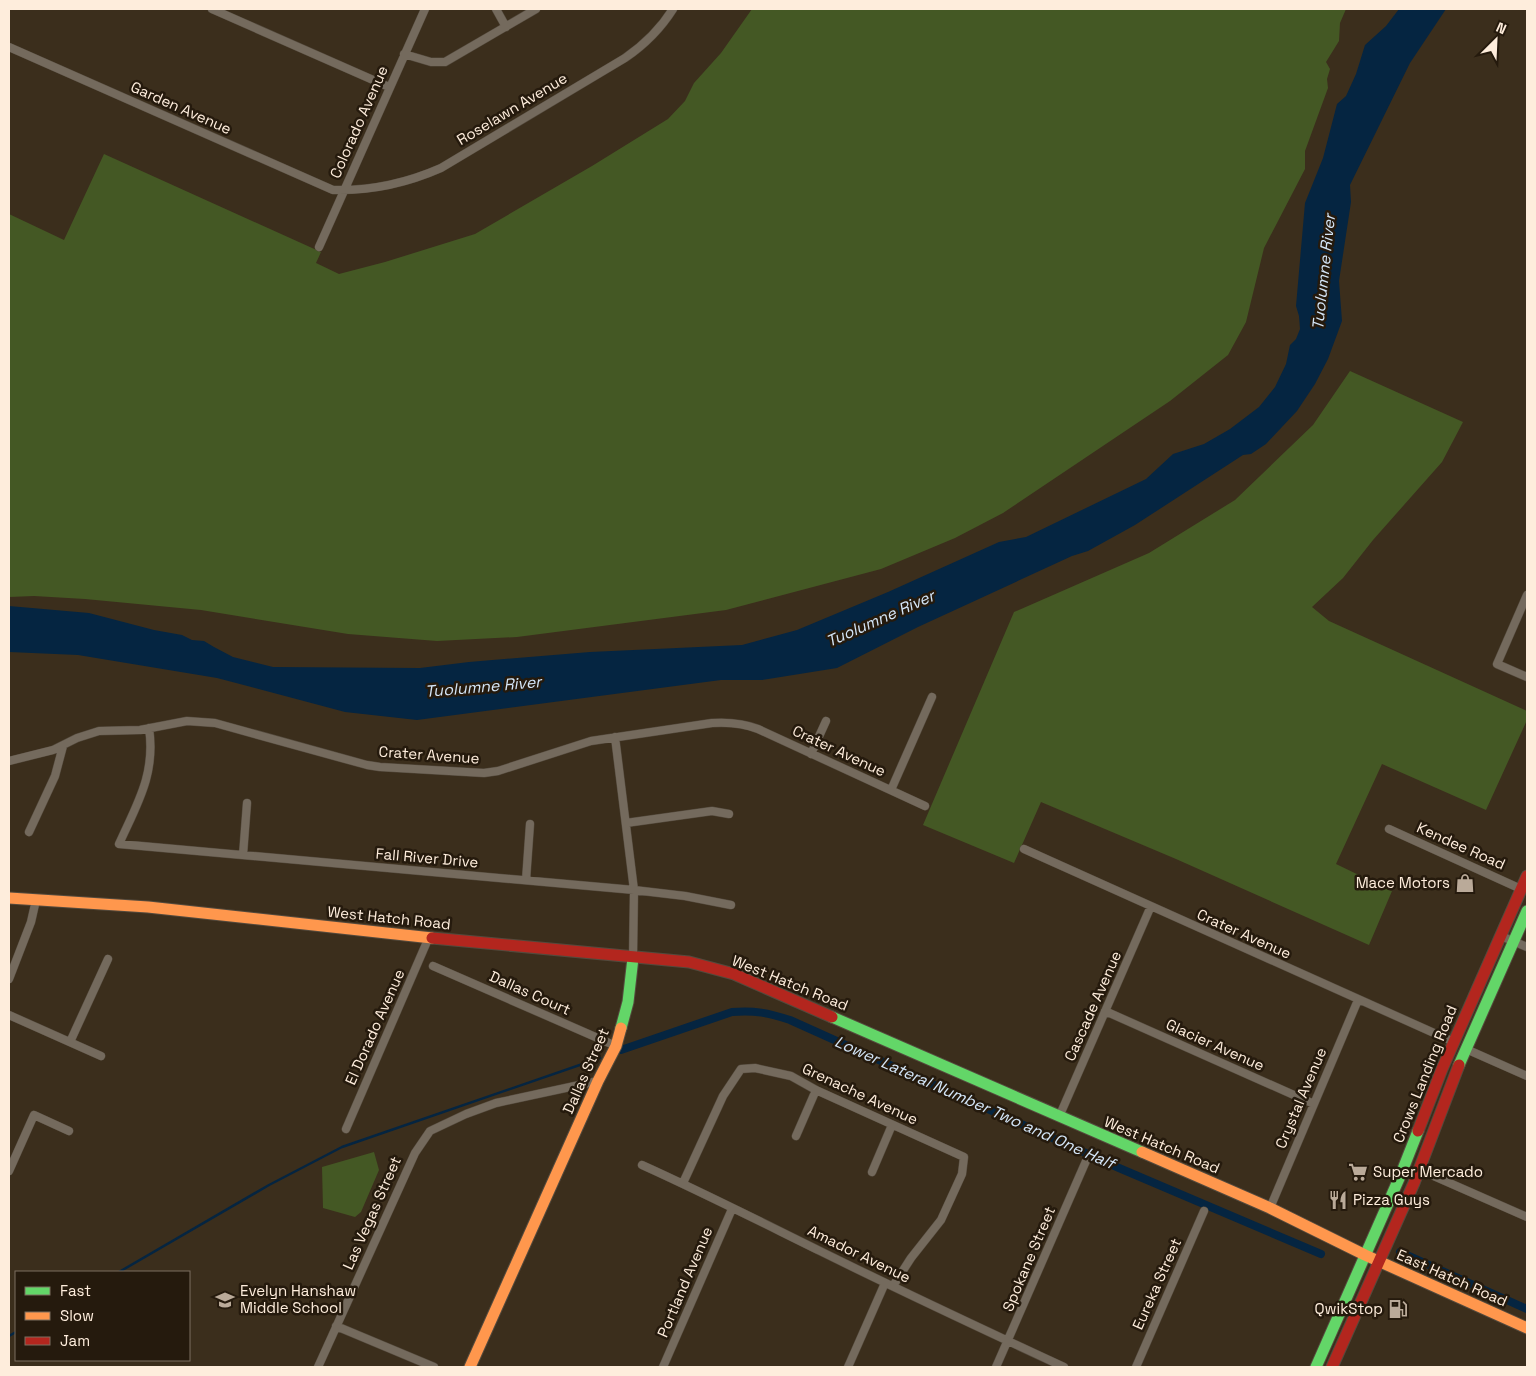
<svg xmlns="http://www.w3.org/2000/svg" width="1536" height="1376" font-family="'Space Grotesk',sans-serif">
<rect width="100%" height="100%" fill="#3b2e1c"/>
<!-- green -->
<path fill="#445824" d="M 752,9 L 1346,9 L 1340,23 L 1339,41 L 1326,62 L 1330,69 L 1327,79 L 1328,88 L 1305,151 L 1305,169 L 1264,248 L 1246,322 L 1228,355 L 1170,401 L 1003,513 L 955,538 L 881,569 L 726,610 L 517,637 L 437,641 L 348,634 L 201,610 L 85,599 L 34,596 L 9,597 L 9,214 L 64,240 L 104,154 L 321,252 L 316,263 L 339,274 L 385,262 L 475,234 L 592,166 L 668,119 L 685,101 L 694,83 L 721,53 Z
M 1350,371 L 1463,422 L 1442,462 L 1373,540 L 1343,578 L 1312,607 L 1329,621 L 1527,711 L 1527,720 L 1486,810 L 1382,764 L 1336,864 L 1392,891 L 1369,945 L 1176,859 L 1041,802 L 1014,863 L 923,825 L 1014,612 L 1149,553 L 1235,500 L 1313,425 Z
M 374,1152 L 379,1170 L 361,1212 L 355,1217 L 323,1208 L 322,1167 Z"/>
<!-- water -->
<path fill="#052541" d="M 1399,9 L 1446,9 L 1410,63 L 1350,185 L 1351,202 L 1339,281 L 1342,321 L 1328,359 L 1315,384 L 1297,411 L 1266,444 L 1251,454 L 1243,455 L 1135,525 L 1088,551 L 1072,556 L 918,627 L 837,668 L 762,680 L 721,680 L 417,720 L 345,712 L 217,678 L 78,655 L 9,652 L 9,606 L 89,613 L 154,630 L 182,635 L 192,640 L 204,641 L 214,647 L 233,657 L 273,667 L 420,668 L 469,662 L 590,652 L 742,645 L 797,630 L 888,592 L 999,542 L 1026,537 L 1146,479 L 1173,454 L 1204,444 L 1230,429 L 1259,407 L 1275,387 L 1286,364 L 1290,345 L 1296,339 L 1300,329 L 1299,316 L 1296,306 L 1305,203 L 1323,158 L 1337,104 L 1346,96 L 1356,74 L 1365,45 L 1386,26 Z"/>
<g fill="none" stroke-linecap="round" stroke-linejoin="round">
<!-- stream -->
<path stroke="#052541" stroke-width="2.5" d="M 119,1272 L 269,1185 L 342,1147 L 600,1058
M 9,1336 L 16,1332"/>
<!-- canal -->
<path stroke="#052541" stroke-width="8" d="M 621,1050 L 732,1012 C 755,1010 768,1013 790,1020 L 1119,1168 L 1321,1254
M 1400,1252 L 1527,1309"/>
<!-- street casing -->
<g stroke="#544a3d" stroke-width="9">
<path id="street" d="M 212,9 L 389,87
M 496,9 L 506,27
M 9,47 L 333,190 C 371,191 407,183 441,168 L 625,58 C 644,45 661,28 673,9
M 404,54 L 431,62 L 445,62 L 536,9
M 319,247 L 425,9
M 1527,595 L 1497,664 L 1527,677
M 149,728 C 156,774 137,804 119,844 L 634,890 L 685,896 L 731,905
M 615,737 L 634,890 L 633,958
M 811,754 L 826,721
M 9,761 L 53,750 L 77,738 L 99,731 L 140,730 L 187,721 L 215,723 L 367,765 L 380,767 L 484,773 L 498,771 L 591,741 L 712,723 C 728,722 743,723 758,729 L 925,806
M 891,790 L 932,697
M 626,823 L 712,811 L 729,814
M 1389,829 L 1521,889
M 29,832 L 55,776 L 63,746
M 1024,849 L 1454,1042
M 243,855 L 247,803
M 526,880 L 530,824
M 1501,936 L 1527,947
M 433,966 L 616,1046
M 9,979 L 31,922 L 36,900
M 1105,1011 L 1314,1104
M 9,1015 L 101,1056
M 70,1042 L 108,959
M 1466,1049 L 1527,1076
M 1059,1117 L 1151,906
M 346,1129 L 429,937
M 796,1136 L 816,1090
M 642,1165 C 702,1192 761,1222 820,1251 C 901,1291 982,1329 1064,1367
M 1420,1170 L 1527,1217
M 9,1171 L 34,1115 L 69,1131
M 872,1172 L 892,1125
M 683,1183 L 723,1096 L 741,1069 L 755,1068 L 791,1076 L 816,1090 L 964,1157 L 962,1174 L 941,1220 L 911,1258 L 893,1286
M 1270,1208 L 1358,1000
M 336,1326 L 434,1367
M 318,1367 L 415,1153 L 430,1131 L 466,1114 L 496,1103 L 598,1081
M 663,1367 L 732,1209
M 848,1367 L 885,1283
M 996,1367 L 1086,1161
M 1136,1367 L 1204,1211"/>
</g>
<!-- fast casing -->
<g stroke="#544a3d" stroke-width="13">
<path id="fast" d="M 832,1017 L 1142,1152
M 621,1028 L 628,1002 L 633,958
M 1459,1065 L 1527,911
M 1316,1367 L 1401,1174 L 1418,1131"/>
</g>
<!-- slow casing -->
<g stroke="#544a3d" stroke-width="13">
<path id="slow" d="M 9,898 L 148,907 L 432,938
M 1142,1152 L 1270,1208 L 1365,1255 L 1527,1328
M 470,1367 L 598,1081 L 616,1046 L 621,1028"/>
</g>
<!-- jam casing -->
<g stroke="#544a3d" stroke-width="13">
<path id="jam" d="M 432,938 L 689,962 L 734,974 L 832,1017
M 1418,1131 L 1442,1069 L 1527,876
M 1332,1367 L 1414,1183 L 1459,1065"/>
</g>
<!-- street -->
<use href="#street" stroke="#746a5d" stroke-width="8"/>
<!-- fast -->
<use href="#fast" stroke="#63d668" stroke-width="11"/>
<!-- slow -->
<use href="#slow" stroke="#ff974d" stroke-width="11"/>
<!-- jam -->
<use href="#jam" stroke="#b3261e" stroke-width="11"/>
</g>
<!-- icons -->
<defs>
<g id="shop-bare" transform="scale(1.5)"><path d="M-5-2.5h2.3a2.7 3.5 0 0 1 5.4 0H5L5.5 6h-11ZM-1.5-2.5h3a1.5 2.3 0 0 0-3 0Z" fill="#baaa99" stroke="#251a0d" stroke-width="2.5" paint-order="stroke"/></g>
<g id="supermarket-bare" transform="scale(1.5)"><path d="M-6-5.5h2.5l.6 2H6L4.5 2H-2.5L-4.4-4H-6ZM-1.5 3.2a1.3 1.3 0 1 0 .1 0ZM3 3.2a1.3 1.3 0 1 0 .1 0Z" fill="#baaa99" stroke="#251a0d" stroke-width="2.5" paint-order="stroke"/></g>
<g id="restaurant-bare" transform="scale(1.5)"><path d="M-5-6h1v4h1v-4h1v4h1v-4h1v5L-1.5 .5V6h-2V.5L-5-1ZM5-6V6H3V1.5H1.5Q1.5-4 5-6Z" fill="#baaa99" stroke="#251a0d" stroke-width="2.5" paint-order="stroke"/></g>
<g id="school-bare" transform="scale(1.5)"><path d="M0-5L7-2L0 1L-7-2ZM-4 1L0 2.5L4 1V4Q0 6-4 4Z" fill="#baaa99" stroke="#251a0d" stroke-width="2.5" paint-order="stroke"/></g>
<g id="fuel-bare" transform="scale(1.5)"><path d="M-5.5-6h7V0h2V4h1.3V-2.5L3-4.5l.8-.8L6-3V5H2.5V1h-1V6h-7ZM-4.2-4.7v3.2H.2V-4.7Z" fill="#baaa99" stroke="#251a0d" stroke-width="2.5" paint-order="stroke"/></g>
</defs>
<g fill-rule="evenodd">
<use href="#shop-bare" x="1465" y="883"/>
<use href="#supermarket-bare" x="1358" y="1172"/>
<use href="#restaurant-bare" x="1338" y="1200"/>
<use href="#school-bare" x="225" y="1300"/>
<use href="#fuel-bare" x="1398" y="1309"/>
</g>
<g text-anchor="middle" stroke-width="5" stroke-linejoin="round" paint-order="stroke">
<!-- street labels -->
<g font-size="15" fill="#feeddc" stroke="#251a0d">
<text transform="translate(181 108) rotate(24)" y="5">Garden Avenue</text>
<text transform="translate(512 109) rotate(-31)" y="5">Roselawn Avenue</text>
<text transform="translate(359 122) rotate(-66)" y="5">Colorado Avenue</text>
<text transform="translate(839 751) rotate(25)" y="5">Crater Avenue</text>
<text transform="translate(429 755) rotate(4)" y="5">Crater Avenue</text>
<text transform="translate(1461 846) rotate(24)" y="5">Kendee Road</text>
<text transform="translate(427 858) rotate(5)" y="5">Fall River Drive</text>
<text transform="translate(389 918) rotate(6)" y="5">West Hatch Road</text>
<text transform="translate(1244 934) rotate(24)" y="5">Crater Avenue</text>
<text transform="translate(790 983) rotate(22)" y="5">West Hatch Road</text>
<text transform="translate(530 993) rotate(24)" y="5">Dallas Court</text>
<text transform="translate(1093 1006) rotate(-66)" y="5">Cascade Avenue</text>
<text transform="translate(375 1027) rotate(-66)" y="5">El Dorado Avenue</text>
<text transform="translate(1215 1045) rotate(24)" y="5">Glacier Avenue</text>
<text transform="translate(586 1071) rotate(-66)" y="5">Dallas Street</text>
<text transform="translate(1425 1074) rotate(-68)" y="5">Crows Landing Road</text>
<text transform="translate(860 1094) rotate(25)" y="5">Grenache Avenue</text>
<text transform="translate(1301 1098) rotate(-67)" y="5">Crystal Avenue</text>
<text transform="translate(1162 1145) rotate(23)" y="5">West Hatch Road</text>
<text transform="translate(372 1213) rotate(-66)" y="5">Las Vegas Street</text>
<text transform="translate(859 1254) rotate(26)" y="5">Amador Avenue</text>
<text transform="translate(1029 1259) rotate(-67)" y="5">Spokane Street</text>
<text transform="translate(1452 1278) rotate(24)" y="5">East Hatch Road</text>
<text transform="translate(685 1282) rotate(-67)" y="5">Portland Avenue</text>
<text transform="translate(1157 1284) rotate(-66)" y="5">Eureka Street</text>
</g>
<!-- poi labels -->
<g font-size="15" fill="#feeddc" stroke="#251a0d" text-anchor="start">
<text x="1450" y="888" text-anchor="end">Mace Motors</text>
<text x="1373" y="1177">Super Mercado</text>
<text x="1353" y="1205">Pizza Guys</text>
<text x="240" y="1296">Evelyn Hanshaw<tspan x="240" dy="17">Middle School</tspan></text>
<text x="1383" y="1314" text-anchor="end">QwikStop</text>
</g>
<!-- water labels -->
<g font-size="16" font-style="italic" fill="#d4e6f8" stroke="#251a0d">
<text transform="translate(1323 272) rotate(-84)" y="6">Tuolumne River</text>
<text transform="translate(880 618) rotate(-24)" y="6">Tuolumne River</text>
<text transform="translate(483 686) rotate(-5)" y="6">Tuolumne River</text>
<text transform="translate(975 1102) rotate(24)" y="6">Lower Lateral Number Two and One Half</text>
</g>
</g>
<!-- border -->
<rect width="1536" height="1376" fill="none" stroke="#feeddc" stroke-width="20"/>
<!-- legend -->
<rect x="15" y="1271" width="175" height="90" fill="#251a0d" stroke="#7c6e60"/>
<rect x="25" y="1287" width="25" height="8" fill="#63d668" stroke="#7c6e60"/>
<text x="60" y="1296" font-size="15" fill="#feeddc">Fast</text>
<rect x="25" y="1312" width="25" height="8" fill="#ff974d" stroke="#7c6e60"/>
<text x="60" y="1321" font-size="15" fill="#feeddc">Slow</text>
<rect x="25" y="1337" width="25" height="8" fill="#b3261e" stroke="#7c6e60"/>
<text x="60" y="1346" font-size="15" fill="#feeddc">Jam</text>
<!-- north arrow -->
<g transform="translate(1496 40) rotate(24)" stroke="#251a0d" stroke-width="4" paint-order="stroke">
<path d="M0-4L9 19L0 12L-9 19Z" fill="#feeddc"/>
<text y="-8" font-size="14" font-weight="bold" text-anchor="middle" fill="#feeddc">N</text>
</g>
</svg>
